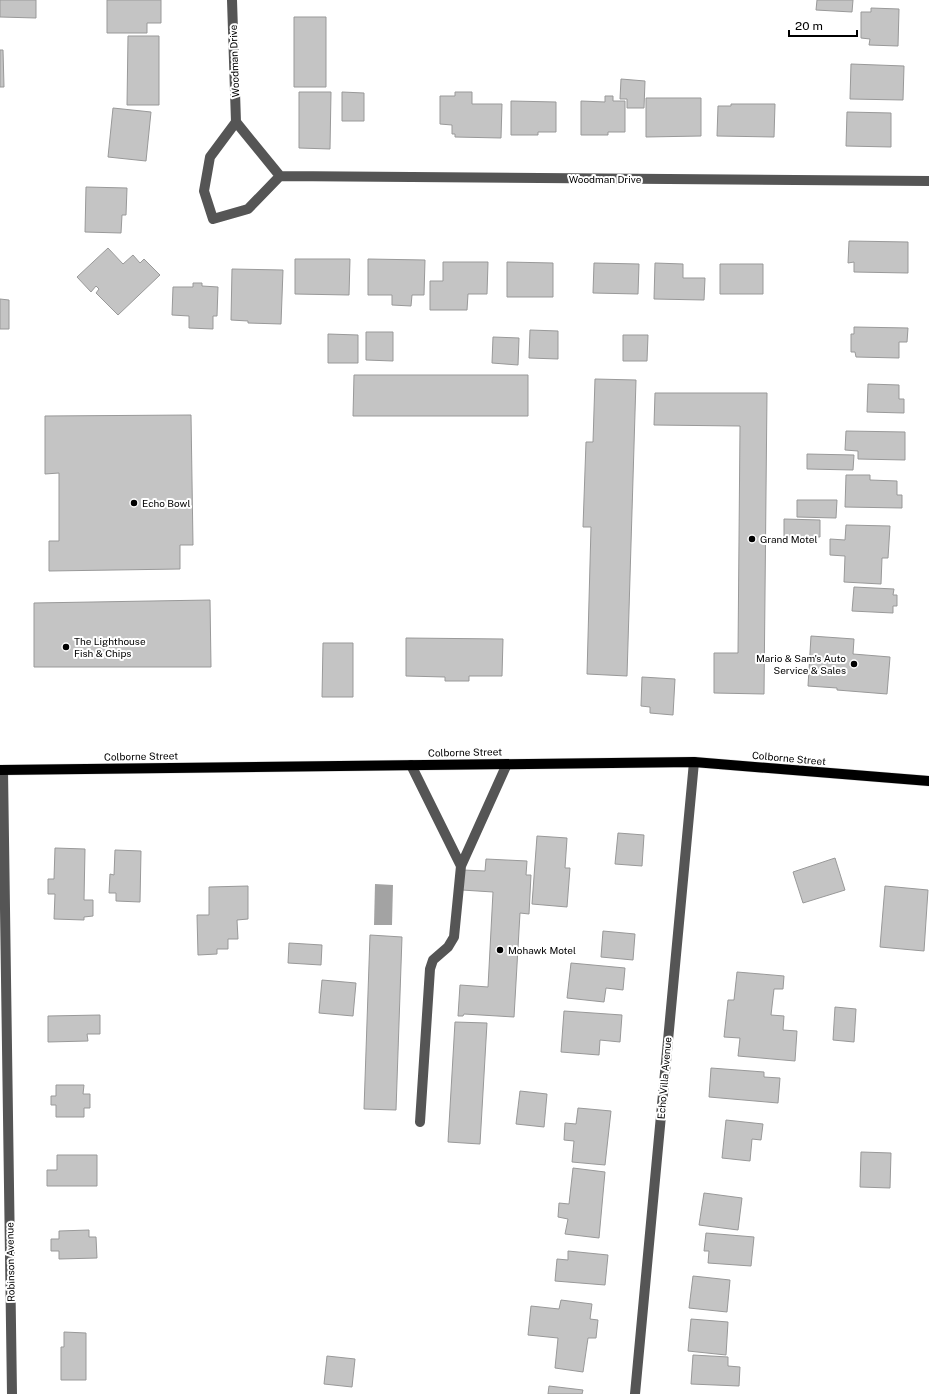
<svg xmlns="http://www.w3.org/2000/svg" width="929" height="1394" font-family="'Public Sans',sans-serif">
<rect width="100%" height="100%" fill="#fff"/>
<!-- water -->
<path fill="#a3a3a3" d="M 375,884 L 393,885 L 392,925 L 374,925 Z"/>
<!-- building -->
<path fill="#c4c4c4" stroke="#999" d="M 0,0 L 36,0 L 36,18 L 0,17 Z
M 107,0 L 161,0 L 161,23 L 147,23 L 147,33 L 107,33 Z
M 817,0 L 853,0 L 852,12 L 816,10 Z
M 871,8 L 899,9 L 898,46 L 869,45 L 870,39 L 861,38 L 861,12 L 871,12 Z
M 294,17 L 326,17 L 326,87 L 294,87 Z
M 128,36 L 159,36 L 159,105 L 127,105 Z
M 0,50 L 3,50 L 4,87 L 0,87 Z
M 851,64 L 904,66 L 903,100 L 850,99 Z
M 621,79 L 645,81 L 644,108 L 627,108 L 627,99 L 620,99 Z
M 299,92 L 331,92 L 330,149 L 299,148 Z
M 342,92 L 364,93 L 364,121 L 342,121 Z
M 455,92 L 472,92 L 472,104 L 502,104 L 501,138 L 455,137 L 455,134 L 452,134 L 452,125 L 440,124 L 440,96 L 455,96 Z
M 605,96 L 613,96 L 613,101 L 625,101 L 625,132 L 608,132 L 608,135 L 581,135 L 581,101 L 605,102 Z
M 646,98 L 701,98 L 701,136 L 646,137 Z
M 511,101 L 556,102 L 556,132 L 538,132 L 538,135 L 511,135 Z
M 731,104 L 775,104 L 774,137 L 717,136 L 718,106 L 731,106 Z
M 113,108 L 151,112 L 146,161 L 108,157 Z
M 847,112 L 891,113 L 891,147 L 846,146 Z
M 86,187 L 127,188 L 126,215 L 122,215 L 121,233 L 85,232 Z
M 849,241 L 908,242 L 908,273 L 854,272 L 854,262 L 848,263 Z
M 108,248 L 123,264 L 133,255 L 140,263 L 144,259 L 160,275 L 118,315 L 96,293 L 99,289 L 96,286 L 91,292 L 77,277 Z
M 295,259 L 350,259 L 349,295 L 295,294 Z
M 368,259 L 425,260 L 424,295 L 412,295 L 411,306 L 392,305 L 392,295 L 368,295 Z
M 443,262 L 488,262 L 487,294 L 468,294 L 467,310 L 430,310 L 430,281 L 443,281 Z
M 507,262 L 553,263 L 553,297 L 507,297 Z
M 594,263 L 639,264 L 638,294 L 593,293 Z
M 655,263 L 683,264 L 683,278 L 705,278 L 704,300 L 654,299 Z
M 720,264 L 763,264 L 763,294 L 720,294 Z
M 232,269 L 283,270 L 281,324 L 248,323 L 248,321 L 231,320 Z
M 193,283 L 202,283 L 202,286 L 218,287 L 217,316 L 213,316 L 213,329 L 189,328 L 189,316 L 172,315 L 173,287 L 193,287 Z
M 0,299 L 9,300 L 9,329 L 0,329 Z
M 854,327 L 908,328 L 907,342 L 899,342 L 899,358 L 856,357 L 855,352 L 851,352 L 851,334 L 854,334 Z
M 530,330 L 558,331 L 558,359 L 529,358 Z
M 366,332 L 393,332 L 393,361 L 366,360 Z
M 328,334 L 358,335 L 358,363 L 328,363 Z
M 623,335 L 648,335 L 647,361 L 623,361 Z
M 493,337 L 519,338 L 518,365 L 492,363 Z
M 354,375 L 528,375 L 528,416 L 353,416 Z
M 595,379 L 636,380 L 627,676 L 587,674 L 591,527 L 583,527 L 586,442 L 593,442 Z
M 868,384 L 899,385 L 899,399 L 904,399 L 904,413 L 867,412 Z
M 655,393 L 767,393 L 764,694 L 714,693 L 714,653 L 738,653 L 740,426 L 654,425 Z
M 191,415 L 193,545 L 180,545 L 180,569 L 49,571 L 49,541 L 59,541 L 59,473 L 45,474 L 45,416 Z
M 846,431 L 905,432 L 905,460 L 858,459 L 858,451 L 845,450 Z
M 807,454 L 854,455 L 853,470 L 807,469 Z
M 846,475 L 870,475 L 870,480 L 897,481 L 897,495 L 902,495 L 902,508 L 845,507 Z
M 797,500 L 837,500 L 836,518 L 797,517 Z
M 784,519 L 820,520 L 820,537 L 784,537 Z
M 846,525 L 890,526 L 888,558 L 882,558 L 881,584 L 844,582 L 845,556 L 830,555 L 830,539 L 845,540 Z
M 854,587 L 894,589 L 893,595 L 897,595 L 897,606 L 893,606 L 893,613 L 852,611 Z
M 210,600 L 211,667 L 34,667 L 34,603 Z
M 811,636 L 854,639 L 853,654 L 890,657 L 887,694 L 837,690 L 837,688 L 808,686 Z
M 406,638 L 503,639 L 502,676 L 469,676 L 469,681 L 445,681 L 445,677 L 406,676 Z
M 323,643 L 353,643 L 353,697 L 322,697 Z
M 642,677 L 675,679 L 673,715 L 650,713 L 650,707 L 641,706 Z
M 618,833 L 644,835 L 642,866 L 615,864 Z
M 537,836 L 567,838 L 565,868 L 570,868 L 567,907 L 532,904 Z
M 55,848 L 85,849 L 84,900 L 93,900 L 93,916 L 84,917 L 84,920 L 54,919 L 55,894 L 48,894 L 48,879 L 54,879 Z
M 115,850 L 141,851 L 140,902 L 116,901 L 116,893 L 109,893 L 110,874 L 114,875 Z
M 835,858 L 845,890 L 803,903 L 793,872 Z
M 486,859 L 527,861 L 526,875 L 531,875 L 529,914 L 520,913 L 514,1017 L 464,1014 L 463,1016 L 458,1016 L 460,985 L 488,987 L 493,892 L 462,890 L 463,870 L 485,871 Z
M 248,886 L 248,919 L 237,920 L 238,939 L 228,939 L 228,949 L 217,949 L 217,954 L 198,955 L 197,915 L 209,915 L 209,887 Z
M 885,886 L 928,890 L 924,951 L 880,947 Z
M 603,931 L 635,934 L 633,960 L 601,957 Z
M 370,935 L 402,937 L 396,1110 L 364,1109 Z
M 289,943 L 322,945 L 321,965 L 288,963 Z
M 571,963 L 625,968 L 623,990 L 606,988 L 604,1002 L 567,998 Z
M 737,972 L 784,976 L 783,989 L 774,989 L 771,1015 L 784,1016 L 783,1030 L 797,1031 L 795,1061 L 738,1056 L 740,1038 L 724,1037 L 728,1000 L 734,1000 Z
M 322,980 L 356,983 L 353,1016 L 319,1013 Z
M 835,1007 L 856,1009 L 854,1042 L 833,1040 Z
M 564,1011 L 622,1015 L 620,1042 L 600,1040 L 599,1055 L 561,1052 Z
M 100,1015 L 100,1034 L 87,1034 L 88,1041 L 48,1042 L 48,1016 Z
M 455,1022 L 487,1023 L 480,1144 L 448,1142 Z
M 711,1068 L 764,1072 L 764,1077 L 780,1078 L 778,1103 L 709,1097 Z
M 56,1085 L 84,1085 L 83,1094 L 90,1094 L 90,1108 L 84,1108 L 84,1117 L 56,1117 L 56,1105 L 51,1105 L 51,1096 L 56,1096 Z
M 520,1091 L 547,1094 L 544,1127 L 516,1124 Z
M 578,1108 L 611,1111 L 605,1165 L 572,1162 L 574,1141 L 564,1140 L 565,1123 L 576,1124 Z
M 726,1120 L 763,1124 L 761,1140 L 752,1139 L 750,1161 L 722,1158 Z
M 861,1152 L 891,1153 L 890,1188 L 860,1187 Z
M 57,1155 L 97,1155 L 97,1186 L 47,1186 L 47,1170 L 57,1170 Z
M 573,1168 L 605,1172 L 599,1238 L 565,1234 L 568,1219 L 558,1217 L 559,1203 L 569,1204 Z
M 704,1193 L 742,1198 L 738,1230 L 699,1225 Z
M 89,1230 L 89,1237 L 96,1237 L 97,1258 L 59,1259 L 59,1251 L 51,1251 L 51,1239 L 59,1239 L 59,1231 Z
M 706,1233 L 754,1237 L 751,1266 L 708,1263 L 709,1251 L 704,1251 Z
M 568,1251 L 608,1255 L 605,1285 L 555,1281 L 557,1259 L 568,1260 Z
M 693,1276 L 730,1280 L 727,1312 L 689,1308 Z
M 561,1300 L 592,1304 L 590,1319 L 598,1320 L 596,1338 L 588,1338 L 583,1372 L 555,1368 L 558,1338 L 528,1335 L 531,1306 L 559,1309 Z
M 691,1319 L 728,1322 L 726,1355 L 688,1351 Z
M 64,1332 L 86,1333 L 86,1380 L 61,1380 L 61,1347 L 64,1347 Z
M 693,1355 L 728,1357 L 728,1366 L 740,1367 L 739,1386 L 691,1384 Z
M 327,1356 L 355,1359 L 352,1387 L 324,1384 Z
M 549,1386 L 583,1390 L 582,1394 L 548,1394 Z"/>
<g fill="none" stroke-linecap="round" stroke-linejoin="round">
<!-- major casing -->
<g stroke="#dbdbdb" stroke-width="11">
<path id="major" d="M 0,770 L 694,762 L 929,781"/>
</g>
<!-- minor -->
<path stroke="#555" stroke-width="10" d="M 232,0 L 236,122
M 280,176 L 236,122 L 210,157 L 204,191 L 213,219 L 248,209 L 280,176 L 929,181
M 411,765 L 461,866 L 507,764
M 3,770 L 12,1394
M 420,1122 L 430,969 L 433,960 L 448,947 L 454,937 L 461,866
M 635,1394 L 694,762"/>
<!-- major -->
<use href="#major" stroke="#000" stroke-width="10"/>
</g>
<!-- markers -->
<g fill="#000" stroke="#fff" stroke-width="1.5">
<circle cx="134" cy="503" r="4"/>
<circle cx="752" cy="539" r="4"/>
<circle cx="66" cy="647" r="4"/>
<circle cx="854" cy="664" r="4"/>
<circle cx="500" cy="950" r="4"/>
</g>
<g text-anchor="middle" stroke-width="4" stroke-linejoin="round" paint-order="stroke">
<!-- street labels -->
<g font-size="10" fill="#000" stroke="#fff">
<text transform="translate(234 61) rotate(-92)" y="4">Woodman Drive</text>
<text x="605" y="183">Woodman Drive</text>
<text transform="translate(465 752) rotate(-1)" y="4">Colborne Street</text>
<text transform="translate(141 756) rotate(-1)" y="4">Colborne Street</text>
<text transform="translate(789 758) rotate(5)" y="4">Colborne Street</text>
<text transform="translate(664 1078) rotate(-85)" y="4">Echo Villa Avenue</text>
<text transform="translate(10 1262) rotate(-91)" y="4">Robinson Avenue</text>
</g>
<!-- poi labels -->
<g font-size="10" fill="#000" stroke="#fff" text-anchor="start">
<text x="142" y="507">Echo Bowl</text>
<text x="760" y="543">Grand Motel</text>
<text x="74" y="645">The Lighthouse<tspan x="74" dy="12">Fish &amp; Chips</tspan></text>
<text x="846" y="662" text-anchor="end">Mario &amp; Sam's Auto<tspan x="846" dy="12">Service &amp; Sales</tspan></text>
<text x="508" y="954">Mohawk Motel</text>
</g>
</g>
<!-- scale -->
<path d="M789 30v6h68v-6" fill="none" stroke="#000000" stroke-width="2"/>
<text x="795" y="30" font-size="12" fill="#000000" stroke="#ffffff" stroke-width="3" paint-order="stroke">20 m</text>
</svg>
